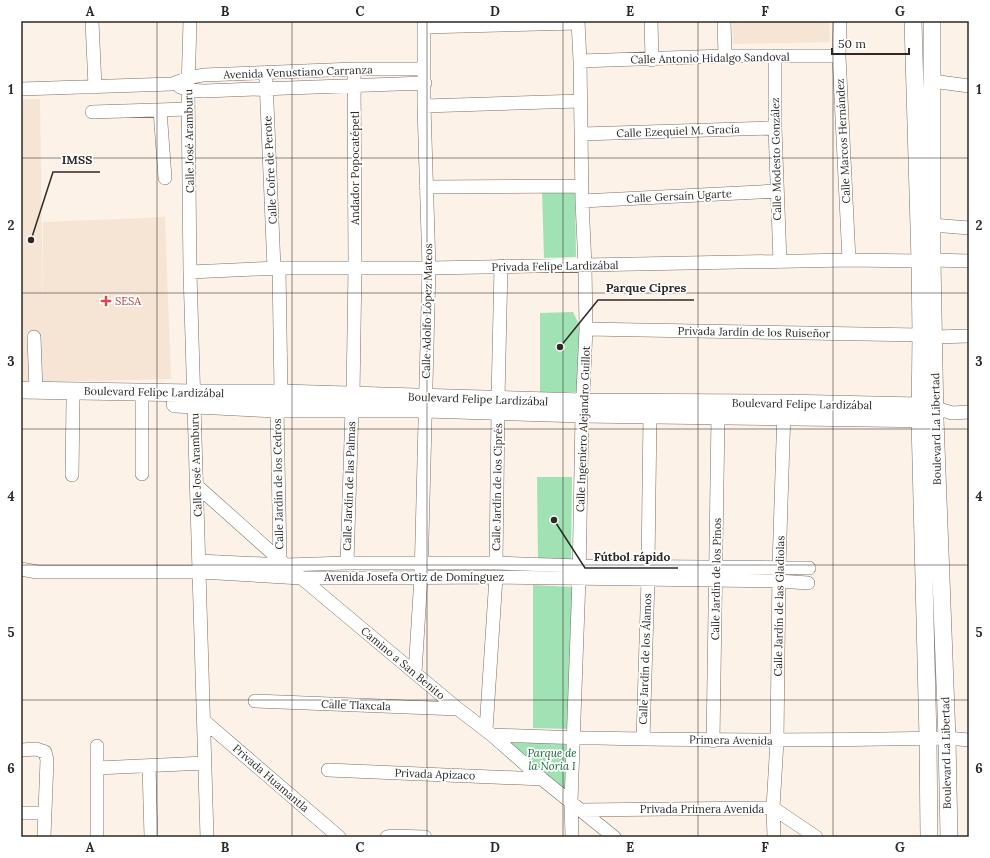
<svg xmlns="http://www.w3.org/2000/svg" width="990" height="858" font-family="Lora,serif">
<rect width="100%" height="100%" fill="#fdf2e8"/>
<!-- built -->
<path fill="#f6e5d5" d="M 732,21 L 829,21 L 830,42 L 733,44 Z
M 21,99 L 40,99 L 43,308 L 43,222 L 165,217 L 171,379 L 44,382 L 21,381 Z"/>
<!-- green -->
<path fill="#a0e2b3" d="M 575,189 L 576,257 L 544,258 L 542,190 Z
M 573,312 L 579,324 L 580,392 L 540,392 L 540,313 Z
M 537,477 L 572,477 L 571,562 L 538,561 Z
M 533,585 L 573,587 L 570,729 L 533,728 Z
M 502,738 L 568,745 L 568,793 Z"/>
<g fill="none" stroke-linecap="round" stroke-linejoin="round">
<!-- minor casing -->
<g stroke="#796f66" stroke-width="14">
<path id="minor" d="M 92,21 L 95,87
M 190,21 L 188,90 L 190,272 L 207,837
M 651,21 L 652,60
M 724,21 L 725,56
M 840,21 L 839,56 L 849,260
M 424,27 L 578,23
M 775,56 L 775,128 L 780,262
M 580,61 L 725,56 L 839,56
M 266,80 L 274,268
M 932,81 L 969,86
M 180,87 L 188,90 L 204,91 L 425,83
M 21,89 L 172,84 L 188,78 L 203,75 L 354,69 L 424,69
M 424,106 L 580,101
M 160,110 L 165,178
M 92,112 L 188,109
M 582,134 L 775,128
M 426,187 L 582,186
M 582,201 L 777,191
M 932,225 L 969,228
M 932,260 L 969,261
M 279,268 L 281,393
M 190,272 L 279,268 L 429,268 L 849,260 L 920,261
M 586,329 L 921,335
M 34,337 L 36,390
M 934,337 L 969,336
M 353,395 L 355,267 L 354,69
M 498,399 L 501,266
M 936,408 L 952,413 L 969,412
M 277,409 L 280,560
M 142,474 L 142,402
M 72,475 L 73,401
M 196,485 L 280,560 L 458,709 L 492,735 L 542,779 L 614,837
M 199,561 L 285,565 L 347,563 L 496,563 L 579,566 L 809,568
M 347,563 L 352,409
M 496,563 L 498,412
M 648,566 L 650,415
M 21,569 L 37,572 L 200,572 L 301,578 L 352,578 L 496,577 L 779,581 L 808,583
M 415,673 L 421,577 L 429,268 L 424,106 L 424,21
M 255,701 L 458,709
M 203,720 L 339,837
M 486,730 L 496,577
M 492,735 C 644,741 795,741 947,738 L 969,740
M 643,739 L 648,579
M 713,741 L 718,417
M 21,750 L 36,749 L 45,752 L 47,760 L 44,837
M 149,766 L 151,837
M 97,768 L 205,763
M 328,770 L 542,779
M 580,810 L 773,808 L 816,837
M 21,813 L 44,813
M 97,837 L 97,746
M 387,837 L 391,836 L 425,837
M 572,837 L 571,802 L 579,578 L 582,414 L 586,329 L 585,266 L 582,201 L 580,61 L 578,21
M 774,837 L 773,808 L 777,741 L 779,567 L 784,409"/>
</g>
<!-- major casing -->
<g stroke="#796f66" stroke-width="18">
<path id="major" d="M 913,21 L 920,261 L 921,335 L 920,420 L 928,739 L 929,837
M 932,21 L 932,260 L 935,419 L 947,738 L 949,837
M 21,390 L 194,393 L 281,393 L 583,402 L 784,403 L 919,406 L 936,408
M 175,404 L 277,409 L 426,409 L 582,414 L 935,419"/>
</g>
<!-- minor -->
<use href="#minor" stroke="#fff" stroke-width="13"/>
<!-- major -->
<use href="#major" stroke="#fff" stroke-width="17"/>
</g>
<!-- grid -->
<path fill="none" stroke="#2e2926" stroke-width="1" stroke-opacity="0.55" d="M 157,21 L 157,837M 292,21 L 292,837M 427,21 L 427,837M 563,21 L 563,837M 698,21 L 698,837M 833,21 L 833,837M 21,158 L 969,158M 21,293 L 969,293M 21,429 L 969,429M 21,565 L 969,565M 21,700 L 969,700"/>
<!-- markers -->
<path fill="#e0444e" stroke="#fff" stroke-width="1.5" d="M104 295h4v4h4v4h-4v4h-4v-4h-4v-4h4z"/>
<g text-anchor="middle" stroke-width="3.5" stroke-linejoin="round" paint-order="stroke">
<!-- street labels -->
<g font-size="11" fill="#2e2926" stroke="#fff">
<text transform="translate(710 58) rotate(-1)" y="4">Calle Antonio Hidalgo Sandoval</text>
<text transform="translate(298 72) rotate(-2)" y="4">Avenida Venustiano Carranza</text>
<text transform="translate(678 131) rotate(-2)" y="4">Calle Ezequiel M. Gracía</text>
<text transform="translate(189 141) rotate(-91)" y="4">Calle José Aramburu</text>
<text transform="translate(843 141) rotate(-93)" y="4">Calle Marcos Hernández</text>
<text transform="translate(776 159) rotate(-91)" y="4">Calle Modesto González</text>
<text transform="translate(355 168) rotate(-90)" y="4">Andador Popocatépetl</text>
<text transform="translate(270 170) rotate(-93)" y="4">Calle Cofre de Perote</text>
<text transform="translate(679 196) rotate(-3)" y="4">Calle Gersaín Ugarte</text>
<text transform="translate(555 266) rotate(-1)" y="4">Privada Felipe Lardizábal</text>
<text transform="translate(427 311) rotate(-89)" y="4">Calle Adolfo López Mateos</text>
<text transform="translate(754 332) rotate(1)" y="4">Privada Jardín de los Ruiseñor</text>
<text transform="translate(154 392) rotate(1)" y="4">Boulevard Felipe Lardizábal</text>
<text transform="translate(478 399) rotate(2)" y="4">Boulevard Felipe Lardizábal</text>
<text transform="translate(802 404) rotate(1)" y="4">Boulevard Felipe Lardizábal</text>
<text transform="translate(583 429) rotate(-88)" y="4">Calle Ingeniero Alejandro Guillot</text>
<text transform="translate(936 429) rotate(-91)" y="4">Boulevard La Libertad</text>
<text transform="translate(196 465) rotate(-92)" y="4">Calle José Aramburu</text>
<text transform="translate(278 484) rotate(-91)" y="4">Calle Jardín de los Cedros</text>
<text transform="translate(349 486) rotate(-88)" y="4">Calle Jardín de las Palmas</text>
<text transform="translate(497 487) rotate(-89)" y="4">Calle Jardín de los Ciprés</text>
<text x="414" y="581">Avenida Josefa Ortiz de Domínguez</text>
<text transform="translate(716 579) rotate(-89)" y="4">Calle Jardín de los Pinos</text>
<text transform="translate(779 606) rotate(-89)" y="4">Calle Jardín de las Gladiolas</text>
<text transform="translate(645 659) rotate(-88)" y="4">Calle Jardín de los Álamos</text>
<text transform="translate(403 663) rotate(40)" y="4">Camino a San Benito</text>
<text transform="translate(356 705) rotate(2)" y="4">Calle Tlaxcala</text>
<text transform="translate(731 740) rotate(1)" y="4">Primera Avenida</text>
<text transform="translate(946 753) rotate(-91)" y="4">Boulevard La Libertad</text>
<text transform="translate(435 774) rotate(2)" y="4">Privada Apizaco</text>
<text transform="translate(271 778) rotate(41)" y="4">Privada Huamantla</text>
<text x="702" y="813">Privada Primera Avenida</text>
</g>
<!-- health labels -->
<g font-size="11" fill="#be3a42" stroke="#fff" text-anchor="start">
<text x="115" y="305">SESA</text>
</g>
<!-- park labels -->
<g font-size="11" font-style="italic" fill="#126536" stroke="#fff">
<text x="552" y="757">Parque de<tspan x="552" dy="13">la Noria I</tspan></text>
</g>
</g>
<!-- callouts -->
<path fill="none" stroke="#2e2926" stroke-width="1.5" d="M31 240L53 172H100M560 347L598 300H694M554 520L585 568H678"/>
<g fill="#2e2926" stroke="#fff" stroke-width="1.5">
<circle cx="31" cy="240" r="4"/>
<circle cx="560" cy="347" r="4"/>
<circle cx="554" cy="520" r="4"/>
</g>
<g font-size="12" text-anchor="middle" font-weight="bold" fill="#2e2926" stroke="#fff" stroke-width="3.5" stroke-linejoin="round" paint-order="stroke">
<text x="77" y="164">IMSS</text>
<text x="646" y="292">Parque Cipres</text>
<text x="632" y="561">Fútbol rápido</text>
</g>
<!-- border -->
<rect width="990" height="858" fill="none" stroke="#ffffff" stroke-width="44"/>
<!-- scale -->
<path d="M832 48v6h77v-6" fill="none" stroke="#2e2926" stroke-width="2"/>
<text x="838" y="48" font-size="12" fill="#2e2926" stroke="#ffffff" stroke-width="3" paint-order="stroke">50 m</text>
<rect x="22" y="22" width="946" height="814" fill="none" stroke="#2e2926" stroke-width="1.5"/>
<g font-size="13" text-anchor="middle" font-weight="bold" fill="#2e2926">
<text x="90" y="16">A</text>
<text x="225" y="16">B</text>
<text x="360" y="16">C</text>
<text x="495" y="16">D</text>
<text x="630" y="16">E</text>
<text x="765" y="16">F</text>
<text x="900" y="16">G</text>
<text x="11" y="94">1</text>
<text x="979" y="94">1</text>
<text x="11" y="230">2</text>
<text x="979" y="230">2</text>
<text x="11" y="366">3</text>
<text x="979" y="366">3</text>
<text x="11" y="501">4</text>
<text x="979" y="501">4</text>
<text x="11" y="637">5</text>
<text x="979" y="637">5</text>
<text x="11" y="773">6</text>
<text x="979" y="773">6</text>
<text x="90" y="852">A</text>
<text x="225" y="852">B</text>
<text x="360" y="852">C</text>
<text x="495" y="852">D</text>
<text x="630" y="852">E</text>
<text x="765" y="852">F</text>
<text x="900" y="852">G</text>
</g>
</svg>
